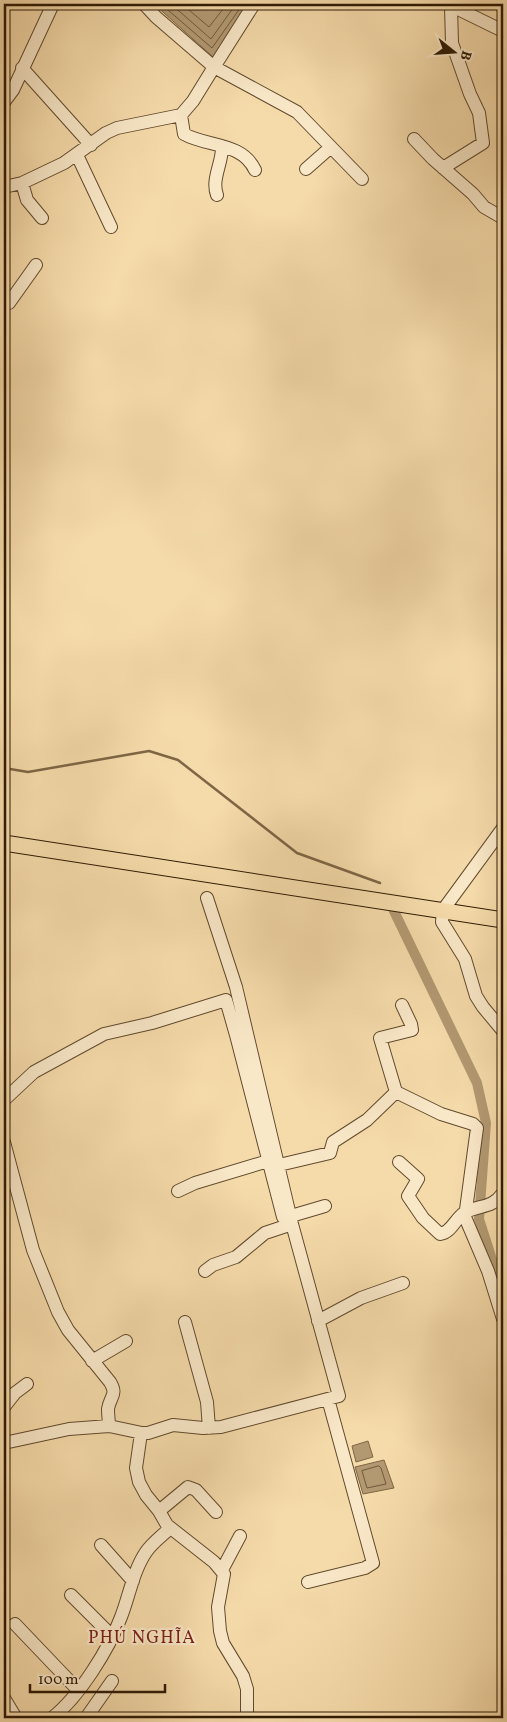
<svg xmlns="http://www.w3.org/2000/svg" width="507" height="1722" font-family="Vollkorn,serif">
<rect width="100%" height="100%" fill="#f6dbaa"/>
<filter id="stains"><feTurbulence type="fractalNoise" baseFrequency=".004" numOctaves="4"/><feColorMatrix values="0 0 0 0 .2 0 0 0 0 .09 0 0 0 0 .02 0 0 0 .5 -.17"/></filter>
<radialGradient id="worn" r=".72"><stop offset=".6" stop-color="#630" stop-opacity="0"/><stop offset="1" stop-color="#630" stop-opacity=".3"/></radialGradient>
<!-- water -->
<path fill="#b29972" stroke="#7e6646" d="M 154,4 L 249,4 L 213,57 Z
M 368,1441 L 373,1457 L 356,1462 L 352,1446 Z
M 384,1460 L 394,1488 L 363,1494 L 355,1467 Z"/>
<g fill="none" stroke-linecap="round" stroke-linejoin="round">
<!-- shore -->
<path stroke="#705a3b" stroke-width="1" d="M 161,4 L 212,48 L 243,4
M 171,4 L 211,39 L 236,4
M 182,4 L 209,27 L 227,4
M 379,1466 L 381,1468 L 386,1484 L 367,1488 L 362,1471 Z"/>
<!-- stream -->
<path stroke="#7e6646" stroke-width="2.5" d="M 4,768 L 28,772 L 149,751 L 178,760 L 297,853 L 380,883"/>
<!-- canal -->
<path stroke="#b29972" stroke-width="10" d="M 393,909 L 477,1083 L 486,1123 L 479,1219 L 503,1294"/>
<!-- minor casing -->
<g stroke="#614a2e" stroke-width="14">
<path id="minor" d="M 144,4 L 156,17 L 214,67 L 254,4
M 448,4 L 503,31
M 502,4 L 503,8
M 22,68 L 91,145
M 4,102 L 13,90 L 53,4
M 181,115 L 184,134 C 207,147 242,142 255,170
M 414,139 L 433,159 L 473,194 L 484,207 L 503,218
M 77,155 L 111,227
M 443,168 L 483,143 L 479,113 L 470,94 L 452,43 L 451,6
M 306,169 L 331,147
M 22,183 L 27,200 L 42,218
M 4,187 L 22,183 L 64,163 L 106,133 L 117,128 L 181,115 L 193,101 L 214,67 L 297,112 L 362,179
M 217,195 C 211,179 223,162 222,146
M 4,302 L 9,303 L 36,265
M 503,828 L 443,910 L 442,922 L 465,959 L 476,996 L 483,1007 L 503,1031
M 402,1005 L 411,1024 L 412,1030 L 380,1038 L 396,1092 L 441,1114 L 473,1124 L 477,1128 L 465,1217 L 488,1271 L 503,1319
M 4,1100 L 34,1072 L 104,1034 L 152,1023 L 226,1000 L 236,1035 L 283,1217
M 4,1142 L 33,1250 L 58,1312 L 68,1330 L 110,1382 C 118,1395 110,1396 108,1409 C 108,1415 109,1421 109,1426
M 399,1162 L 418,1179 L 408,1196 L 423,1218 L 440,1234 C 451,1233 455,1219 464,1213 C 479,1204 491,1210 503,1193
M 279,1165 L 330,1153 L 333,1142 L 367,1120 L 396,1092
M 178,1191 L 195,1183 L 268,1161
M 291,1216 L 325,1206
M 205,1271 L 213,1265 L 236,1257 L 265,1233 L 292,1224
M 318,1321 L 361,1298 L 403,1283
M 185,1322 L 207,1402 L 209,1428
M 92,1361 L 126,1341
M 4,1407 L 15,1393 L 27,1384
M 141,1433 L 136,1468 L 139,1482 L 146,1495 L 159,1511 L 167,1525 L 214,1562 L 224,1574 L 218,1607 L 220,1631 L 223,1643 L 243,1676 L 247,1689 L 247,1718
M 4,1443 L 69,1429 L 109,1426 L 142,1433 L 148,1433 L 173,1425 L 203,1428 L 221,1427 L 339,1396 L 292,1224 L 236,987 L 207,898
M 159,1511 L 188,1487 L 196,1490 L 216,1512
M 101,1545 L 133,1581
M 222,1570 L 240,1536
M 308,1582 L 365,1568 L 373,1563 L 328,1399
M 71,1595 L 113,1637
M 15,1624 L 78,1690
M 4,1698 L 16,1718
M 52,1718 C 79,1697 109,1649 121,1617 C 129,1597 133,1571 146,1552 C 152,1543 162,1536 170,1528
M 86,1718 L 112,1681"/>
</g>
<!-- major casing -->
<g stroke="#2f1a04" stroke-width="17">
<path id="major" d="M 4,843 L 503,920"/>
</g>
<!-- minor -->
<use href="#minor" stroke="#f9e8c8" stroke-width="12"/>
<!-- major -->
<use href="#major" stroke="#f6dbaa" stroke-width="15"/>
</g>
<g text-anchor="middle" stroke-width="4.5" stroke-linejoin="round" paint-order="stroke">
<!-- quarter labels -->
<g font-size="18" letter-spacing="1" fill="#7a1f14" stroke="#f9e8c8">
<text x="142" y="1643">PHÚ NGHĨA</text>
</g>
</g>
<!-- margin -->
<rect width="507" height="1722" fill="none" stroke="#f6dbaa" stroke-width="20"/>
<rect x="5" y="5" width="497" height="1712" fill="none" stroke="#2f1a04" stroke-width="2.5"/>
<rect x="10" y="10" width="487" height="1702" fill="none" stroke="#2f1a04"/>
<!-- north arrow -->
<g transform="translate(454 52) rotate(107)" stroke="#f9e8c8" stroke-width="4" paint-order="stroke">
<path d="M0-4L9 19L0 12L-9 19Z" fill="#2f1a04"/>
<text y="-8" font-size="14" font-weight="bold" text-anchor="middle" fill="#2f1a04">B</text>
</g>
<!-- scale -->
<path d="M30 1684v8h135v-8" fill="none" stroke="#2f1a04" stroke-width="2.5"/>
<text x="38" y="1684" font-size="15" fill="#2f1a04" stroke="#f9e8c8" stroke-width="4" paint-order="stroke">100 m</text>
<rect width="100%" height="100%" filter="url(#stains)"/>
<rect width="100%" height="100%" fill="url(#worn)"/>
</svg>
